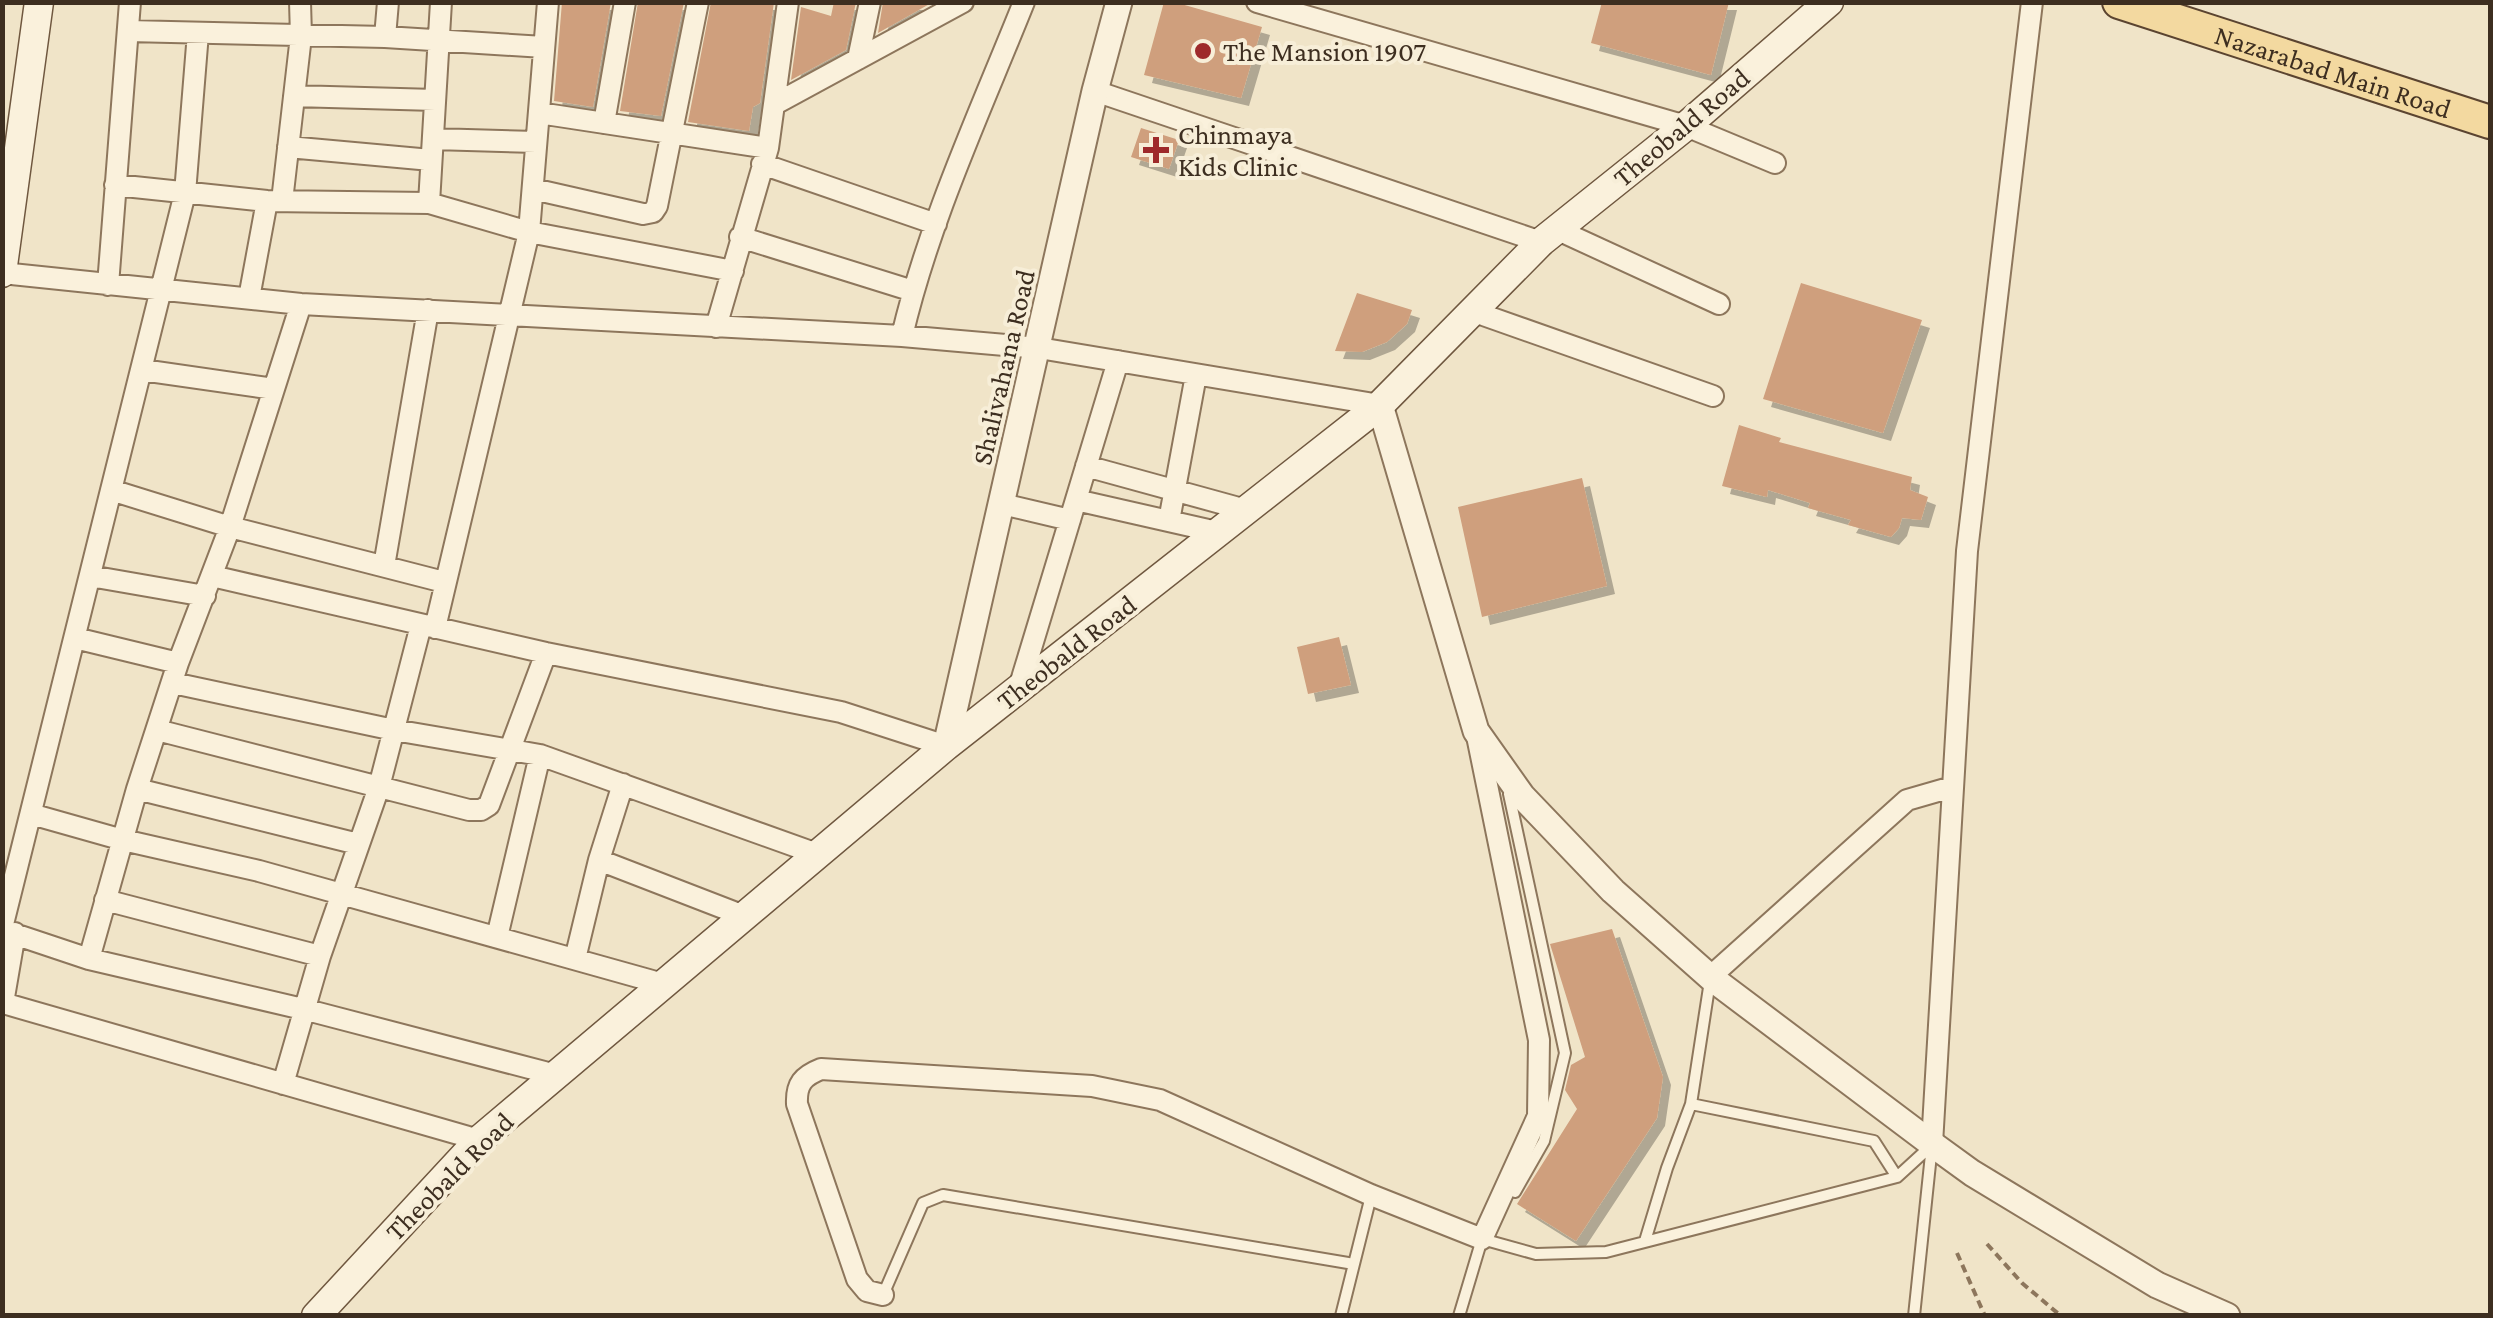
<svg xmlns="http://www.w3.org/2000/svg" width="2493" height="1318" font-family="'Crimson Pro',serif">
<defs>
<filter id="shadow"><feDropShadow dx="8" dy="8" stdDeviation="0" flood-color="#0004"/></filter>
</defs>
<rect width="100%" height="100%" fill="#f0e4c8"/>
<!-- building -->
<path fill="#cf9f7d" filter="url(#shadow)" d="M 562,2 L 611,2 L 593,107 L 554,101 Z
M 638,2 L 684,2 L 661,116 L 620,111 Z
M 711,2 L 774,2 L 760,103 L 753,107 L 749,131 L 688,122 Z
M 834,2 L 856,2 L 846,50 L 791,80 L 801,7 L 831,16 Z
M 883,2 L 933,2 L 878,33 Z
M 1164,2 L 1174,2 L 1262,27 L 1241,98 L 1144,75 Z
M 1602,2 L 1729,2 L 1711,75 L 1591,43 Z
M 1141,128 L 1179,140 L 1169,169 L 1131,157 Z
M 1801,283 L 1922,320 L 1883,433 L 1763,399 Z
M 1357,293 L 1412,310 L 1407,324 L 1387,342 L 1362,352 L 1335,351 Z
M 1739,425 L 1781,438 L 1779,442 L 1912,477 L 1910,490 L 1928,497 L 1921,520 L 1902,518 L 1899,528 L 1891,537 L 1848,525 L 1851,520 L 1808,508 L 1810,503 L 1768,490 L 1767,497 L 1722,486 Z
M 1582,478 L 1607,586 L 1482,617 L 1458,507 Z
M 1339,637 L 1351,685 L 1308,694 L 1297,647 Z
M 1612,929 L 1663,1077 L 1657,1118 L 1576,1241 L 1517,1204 L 1577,1109 L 1565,1090 L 1571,1065 L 1585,1057 L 1550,944 Z"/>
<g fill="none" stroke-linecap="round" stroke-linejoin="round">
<!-- service casing -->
<g stroke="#8d765c" stroke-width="14">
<path id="service" d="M 1509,794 L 1565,1053 L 1544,1141 L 1515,1192
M 1691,1104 L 1874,1141 L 1897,1177
M 1645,1241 L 1667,1168 L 1691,1104 L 1710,981
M 883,1295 L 923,1203 L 943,1195 L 1354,1264
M 1341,1316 L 1371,1196
M 1459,1316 L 1482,1239 L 1536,1254 L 1606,1252 L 1897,1177 L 1932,1145
M 1914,1316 L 1932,1145"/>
</g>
<!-- minor casing -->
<g stroke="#8d765c" stroke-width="24">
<path id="minor" d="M 1257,2 L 1686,126 L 1775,163
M 128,31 L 385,37 L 544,47
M 385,37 L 388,2
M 858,59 L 870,2
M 1095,91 L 1541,242
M 294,96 L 435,100
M 777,103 L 963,2
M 539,113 L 768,148
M 604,123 L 625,2
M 433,139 L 536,142
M 288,147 L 431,160
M 762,164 L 936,224
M 115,185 L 267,201 L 429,203 L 529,232 L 733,271
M 533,189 L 643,214 L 653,212 L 657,206 L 698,2
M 282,201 L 301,36 L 300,2
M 429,203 L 441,2
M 1556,229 L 1719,304
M 740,237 L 913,291
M 2,273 L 301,304 L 902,336 L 1039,348 L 1380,405
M 108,285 L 130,2
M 249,298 L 267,201
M 1472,311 L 1713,396
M 716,327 L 768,148 L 788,2
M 902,336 C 929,221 980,112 1024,2
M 142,370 L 274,389
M 1086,466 L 1246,510
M 111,490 L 230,527 L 444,582
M 1076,500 L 1217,532
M 1002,504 L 1070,520
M 1169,521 L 1196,375
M 384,566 L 428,310
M 90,576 L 205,596
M 212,576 L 546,653 L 841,712 L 946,746
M 435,628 L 529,232 L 548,2
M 75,638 L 178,663
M 173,683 L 394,730 L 540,755 L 817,854
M 1019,688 L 1118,361
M 157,730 L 469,810 L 481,810 L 489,805 L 546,653
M 137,789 L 358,844
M 31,814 L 123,840 L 259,871 L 663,984
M 599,860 L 744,916
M 105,900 L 320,956 L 283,1084
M 2,928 L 185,193 L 198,33
M 2,930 L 89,959 L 307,1010 L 556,1075
M 15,933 L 3,1003 L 479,1140
M 497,937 L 540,755
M 320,956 L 379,787 L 421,625
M 89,959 L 137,789 L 178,663 L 230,527 L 301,304
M 575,959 L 599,860 L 623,784
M 1710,977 L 1907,800 L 1952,787
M 1932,1144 L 1967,551 L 2032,2
M 883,1295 L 867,1291 L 857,1279 L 797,1104 C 796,1084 803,1076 821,1069 L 1092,1086 L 1160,1100 L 1371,1195 L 1482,1239 L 1538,1116 L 1539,1040 L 1477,736"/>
</g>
<!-- tertiary casing -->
<g stroke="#8d765c" stroke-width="29">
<path id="tertiary" d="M 1380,405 L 1476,731 L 1522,796 L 1613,891 L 1710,977 L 1932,1144 L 1972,1173 L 2157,1285 L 2227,1316
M 946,746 L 1095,91 L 1119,2"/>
</g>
<!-- secondary casing -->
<g stroke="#6f573f" stroke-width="31">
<path id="secondary" d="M 2,273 L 39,2
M 316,1316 L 479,1140 L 946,746 L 1380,405 L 1541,242 L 1686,126 L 1829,2"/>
</g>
<!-- primary casing -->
<g stroke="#5b4430" stroke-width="36">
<g id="primary">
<path id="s1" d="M 2119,2 L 2490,122"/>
</g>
</g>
<!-- path -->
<path stroke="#8d765c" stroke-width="4" stroke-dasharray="8 5" stroke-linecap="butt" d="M 1987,1244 L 2022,1283 L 2061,1316
M 1957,1253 L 1985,1316"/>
<!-- service -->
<use href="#service" stroke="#faf1dc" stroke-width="10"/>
<!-- minor -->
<use href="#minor" stroke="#faf1dc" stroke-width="20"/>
<!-- tertiary -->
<use href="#tertiary" stroke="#faf1dc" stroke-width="25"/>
<!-- secondary -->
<use href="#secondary" stroke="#faf1dc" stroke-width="28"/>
<!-- primary -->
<use href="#primary" stroke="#f3d9a0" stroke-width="32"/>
</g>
<!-- markers -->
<g fill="#9e2a2b" stroke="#f7eed8" stroke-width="4">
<circle cx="1203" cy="51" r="10"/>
<path d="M1151 135h10v10h10v10h-10v10h-10v-10h-10v-10h10z"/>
</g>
<g text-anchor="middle" stroke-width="8" stroke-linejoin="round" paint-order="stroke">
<!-- poi labels -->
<g font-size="28" fill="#3d2e20" stroke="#f7eed8" text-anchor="start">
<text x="1223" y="61">The Mansion 1907</text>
<text x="1178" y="144">Chinmaya<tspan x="1178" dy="32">Kids Clinic</tspan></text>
</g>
<!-- street labels -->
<g font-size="28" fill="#3d2e20" stroke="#f7eed8">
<text dy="10" stroke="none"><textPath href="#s1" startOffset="225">Nazarabad Main Road</textPath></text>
<text transform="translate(1681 127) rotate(-40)" y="10">Theobald Road</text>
<text transform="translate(1003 367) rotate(-77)" y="10">Shalivahana Road</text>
<text transform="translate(1066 652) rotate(-38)" y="10">Theobald Road</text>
<text transform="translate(449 1176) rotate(-45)" y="10">Theobald Road</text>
</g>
</g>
<!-- border -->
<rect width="2493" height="1318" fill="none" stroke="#3d2e20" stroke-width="10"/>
</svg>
